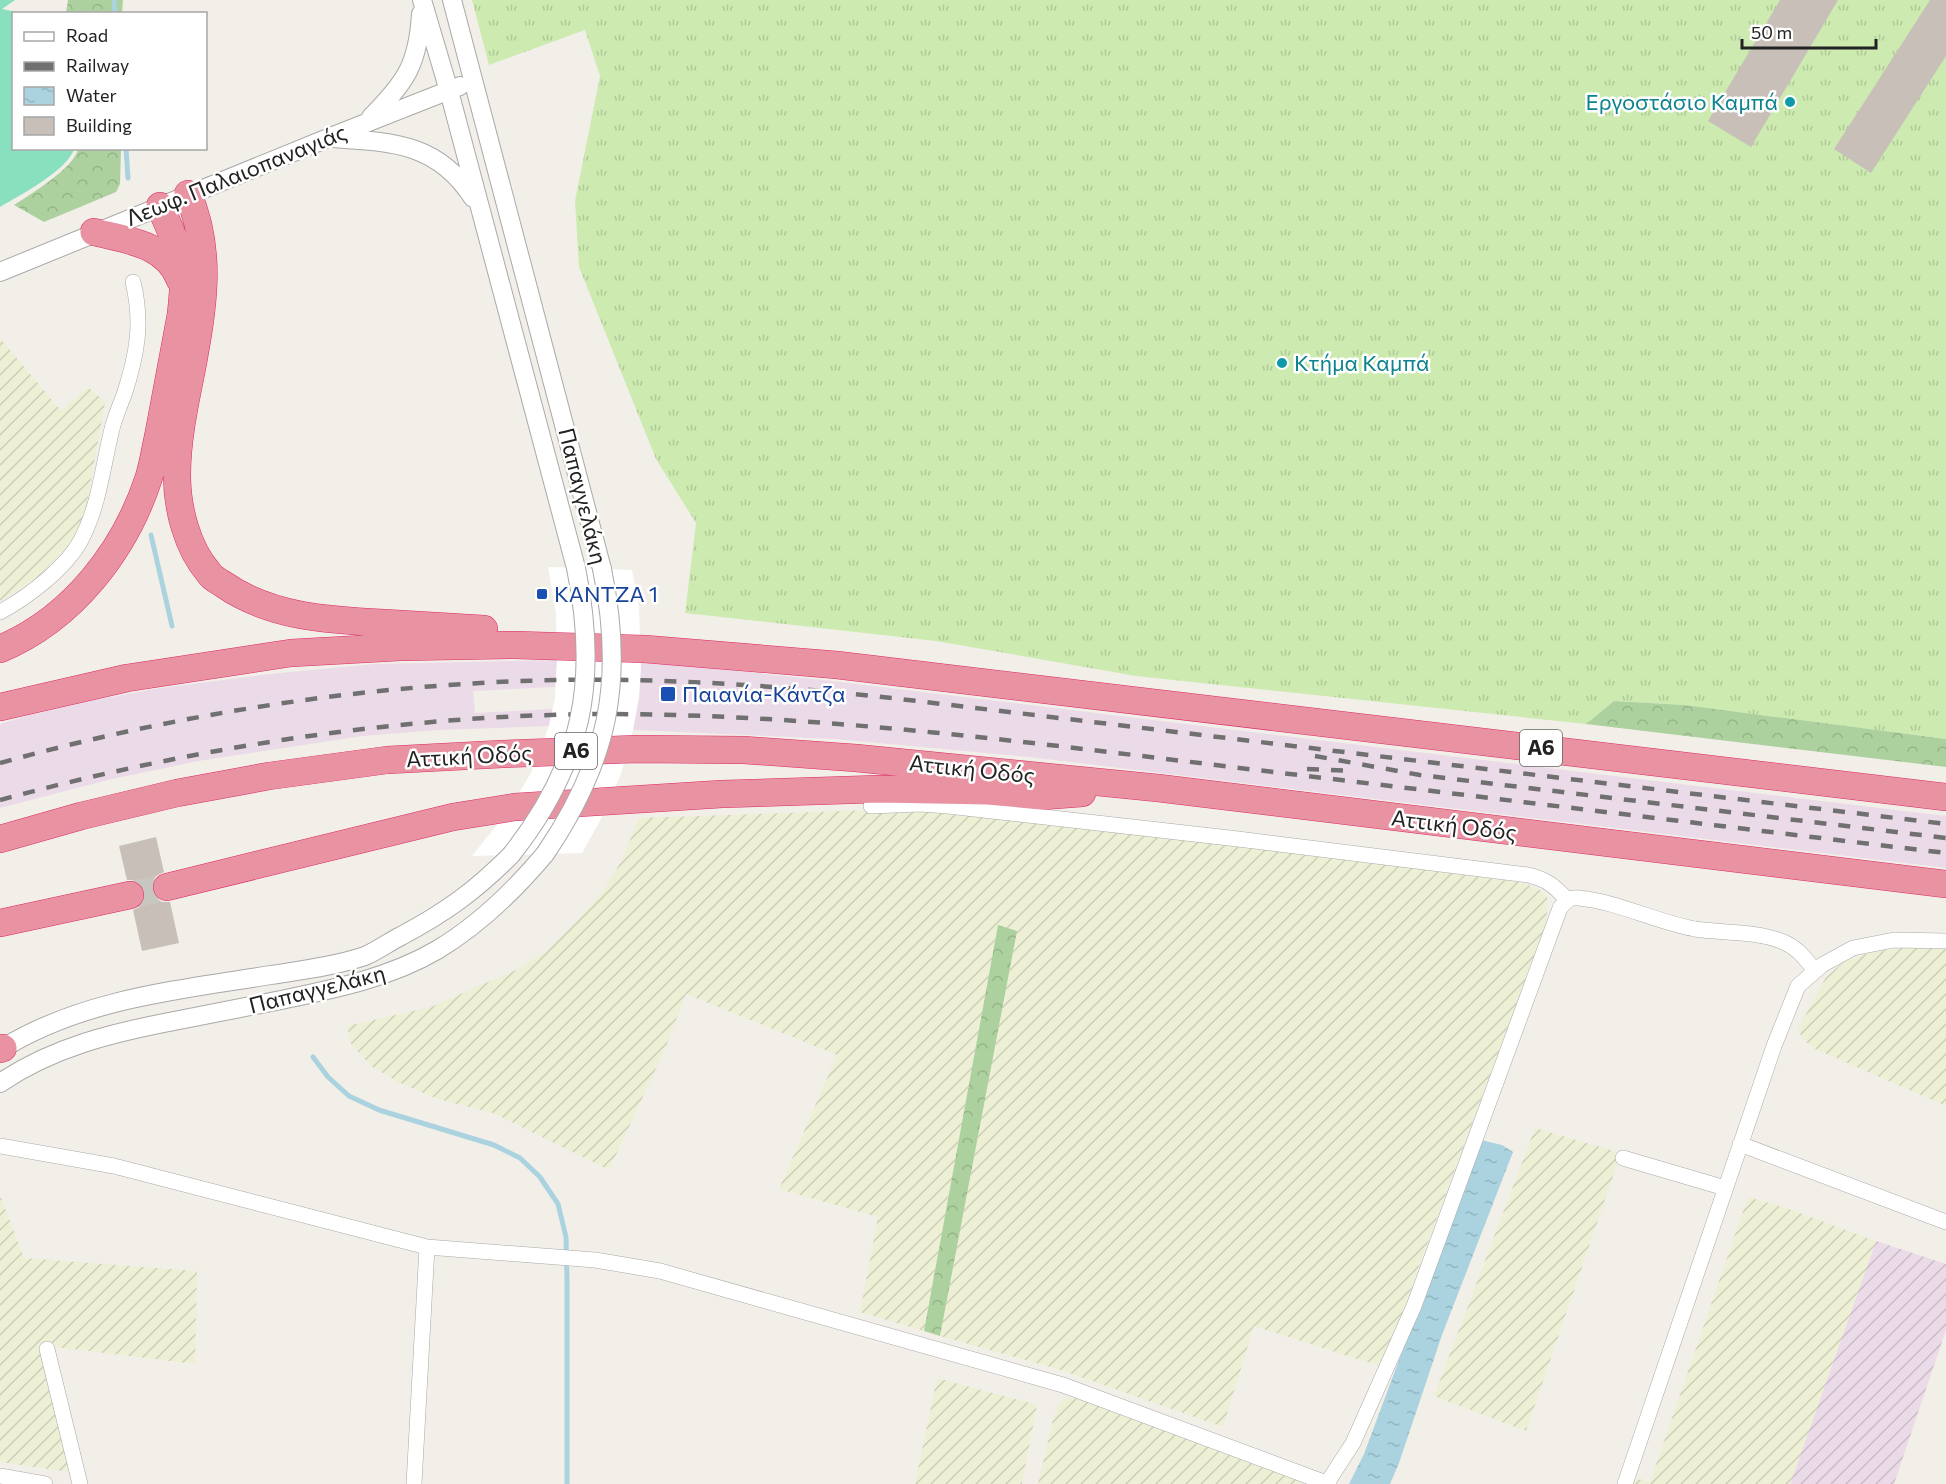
<svg xmlns="http://www.w3.org/2000/svg" width="1946" height="1484" font-family="Commissioner,sans-serif">
<defs>
<pattern id="industrial-furrows" width="10" height="10" patternUnits="userSpaceOnUse" patternTransform="scale(1.5)"><rect width="10" height="10" fill="#ebdbe8"/><path d="M-1 1l2-2M0 10L10 0M9 11l2-2" fill="none" stroke="#c9bcc7"/></pattern>
<pattern id="farmland-furrows" width="10" height="10" patternUnits="userSpaceOnUse" patternTransform="scale(1.5)"><rect width="10" height="10" fill="#eef0d5"/><path d="M-1 1l2-2M0 10L10 0M9 11l2-2" fill="none" stroke="#ccceb7"/></pattern>
<pattern id="grass-tufts" width="24" height="20" patternUnits="userSpaceOnUse" patternTransform="scale(1.5)"><rect width="24" height="20" fill="#cdebb0"/><path d="M3 7l-1-3M5 7V3M7 7l1-3M15 17l-1-3M17 17v-4M19 17l1-3" fill="none" stroke="#b0c997"/></pattern>
<pattern id="forest-crowns" width="20" height="18" patternUnits="userSpaceOnUse" patternTransform="scale(1.5)"><rect width="20" height="18" fill="#add19e"/><path d="M2 6a3 3 0 1 1 6 0M12 15a3 3 0 1 1 6 0" fill="none" stroke="#95b388"/></pattern>
<pattern id="water-ripples" width="26" height="14" patternUnits="userSpaceOnUse" patternTransform="scale(1.5)"><rect width="26" height="14" fill="#aad3df"/><path d="M2 4q2-2 4 0t4 0M15 11q2-2 4 0t4 0" fill="none" stroke="#92b5bf"/></pattern>
</defs>
<rect width="100%" height="100%" fill="#f2efe9"/>
<!-- industrial -->
<path fill="url(#industrial-furrows)" d="M 1876,1241 L 1946,1264 L 1946,1330 L 1894,1484 L 1790,1484 Z"/>
<!-- railway -->
<path fill="#ebdbe8" d="M 557,660 L 555,687 L 473,691 L 475,713 L 552,709 L 549,726 L 438,730 L 362,736 L 284,748 L 198,761 L 108,780 L 0,808 L 0,724 L 27,716 L 90,701 L 154,689 L 270,674 L 374,664 Z
M 641,661 L 823,680 L 1946,816 L 1946,868 L 1029,757 L 835,739 L 633,730 Z"/>
<!-- farmland -->
<path fill="url(#farmland-furrows)" d="M 0,338 L 61,411 L 88,387 L 105,402 L 87,502 L 81,523 L 70,543 L 38,577 L 0,601 Z
M 900,809 L 926,809 L 1392,864 L 1524,883 L 1540,890 L 1547,897 L 1547,921 L 1414,1280 L 1399,1326 L 1379,1366 L 1254,1326 L 1223,1427 L 1061,1370 L 940,1336 L 1017,931 L 998,926 L 924,1331 L 860,1312 L 878,1217 L 779,1189 L 837,1055 L 686,994 L 665,1049 L 609,1170 L 493,1113 L 438,1099 L 398,1082 L 371,1066 L 351,1044 L 347,1026 L 431,1007 L 516,970 L 548,950 L 580,918 L 604,890 L 622,860 L 639,818 Z
M 1910,947 L 1946,949 L 1946,1106 L 1813,1048 L 1802,1038 L 1798,1029 L 1826,977 L 1845,961 L 1872,952 Z
M 1535,1128 L 1621,1153 L 1526,1431 L 1434,1396 Z
M 0,1195 L 24,1258 L 197,1271 L 195,1364 L 39,1345 L 69,1472 L 0,1462 Z
M 1748,1197 L 1786,1208 L 1876,1241 L 1790,1484 L 1632,1484 L 1634,1478 L 1650,1482 Z
M 937,1378 L 1037,1405 L 1022,1484 L 915,1484 Z
M 1067,1397 L 1079,1399 L 1304,1479 L 1301,1484 L 1038,1484 L 1054,1416 L 1059,1404 Z"/>
<!-- grass -->
<path fill="url(#grass-tufts)" d="M 472,0 L 1946,0 L 1946,739 L 1685,705 L 1614,701 L 1586,724 L 1136,676 L 936,641 L 685,613 L 696,523 L 656,459 L 579,267 L 575,201 L 600,76 L 585,30 L 489,65 Z"/>
<!-- forest -->
<path fill="url(#forest-crowns)" d="M 68,0 L 123,0 L 122,13 L 66,13 Z
M 78,149 L 121,149 L 120,184 L 116,192 L 44,222 L 14,205 C 31,194 74,168 78,149 Z
M 1614,701 L 1685,705 L 1946,739 L 1946,767 L 1586,724 Z
M 998,925 L 1017,931 L 940,1336 L 924,1331 Z"/>
<!-- pitch -->
<path fill="#88e0be" d="M 0,0 L 15,0 L 2,9 L 21,13 L 14,14 L 14,148 L 74,149 C 67,171 20,195 0,207 Z"/>
<!-- water -->
<path fill="url(#water-ripples)" d="M 1481,1140 L 1502,1145 L 1513,1152 L 1442,1335 L 1399,1463 L 1390,1484 L 1349,1484 L 1364,1454 Z"/>
<!-- pier -->
<path fill="#fff" d="M 548,567 L 632,570 L 639,607 L 641,667 L 639,698 L 633,730 L 621,774 L 603,815 L 582,853 L 472,856 L 508,811 L 531,773 L 549,726 L 555,698 L 557,660 L 556,613 Z"/>
<g fill="none" stroke-linecap="round" stroke-linejoin="round">
<!-- stream -->
<path stroke="#aad3df" stroke-width="5" d="M 114,0 L 115,14
M 126,148 L 128,178
M 151,535 L 172,626
M 313,1057 L 328,1077 L 349,1096 L 379,1110 L 494,1145 L 520,1158 L 540,1177 L 558,1204 L 566,1237 L 567,1278 L 567,1484"/>
</g>
<!-- building -->
<path fill="#c7bfb8" d="M 1780,0 L 1838,0 L 1751,147 L 1708,121 Z
M 1930,0 L 1946,0 L 1946,56 L 1871,173 L 1834,149 Z
M 156,837 L 164,872 L 156,876 L 152,883 L 152,890 L 156,898 L 162,902 L 170,902 L 179,943 L 142,951 L 133,910 L 140,907 L 145,900 L 145,891 L 142,885 L 135,880 L 127,880 L 119,846 Z"/>
<g fill="none" stroke-linecap="round" stroke-linejoin="round">
<!-- motorway-tunnel -->
<path stroke="#c8c6c1" stroke-width="27" stroke-dasharray="27 14" stroke-linecap="butt" d="M 130,895 L 167,887"/>
<!-- minor casing -->
<g stroke="#a9a9a9" stroke-width="16">
<path id="minor" d="M 0,612 C 28,597 66,568 81,540 C 100,504 103,463 113,425 C 116,415 120,405 124,395 C 137,355 143,323 133,282
M 871,806 L 920,804 L 948,806 L 1238,839 L 1528,875 C 1546,879 1555,886 1567,900
M 1740,1144 L 1946,1222
M 0,1146 L 114,1166 L 427,1247
M 1623,1158 L 1725,1188
M 47,1349 L 80,1484
M 0,1476 L 45,1484
M 1327,1483 L 1353,1443 L 1414,1306 L 1560,908 C 1566,901 1570,897 1579,898 C 1619,902 1656,922 1695,929 C 1722,933 1755,931 1781,941 C 1797,947 1805,958 1815,971
M 414,1484 L 427,1247 L 595,1260 L 660,1271 L 1063,1385 L 1329,1484
M 1625,1484 L 1774,1046 L 1798,986 L 1822,965 L 1853,948 L 1894,940 L 1946,941"/>
</g>
<!-- tertiary casing -->
<g stroke="#a9a9a9" stroke-width="20">
<path id="tertiary" d="M 422,0 L 449,91 L 576,568
M 452,0 L 602,569
M 371,117 C 406,82 418,64 421,14
M 333,138 C 392,142 438,143 473,198
M 0,272 L 328,138 L 460,86
M 0,1050 C 81,999 178,990 271,975 C 302,970 335,966 365,956 C 377,951 389,942 401,936 C 446,912 475,891 511,855
M 0,1083 C 53,1047 112,1033 174,1021 C 210,1014 246,1007 281,1000 C 334,989 389,978 437,950 C 479,925 513,892 545,854"/>
</g>
<!-- motorway casing -->
<g stroke="#dc2a67" stroke-width="28">
<path id="motorway" d="M 188,194 C 213,252 203,308 192,368 C 185,403 177,439 177,475 C 177,508 187,548 209,573 C 212,578 218,581 223,584 C 270,617 328,620 384,623 C 417,625 450,627 484,629
M 94,232 C 127,240 167,244 180,280
M 0,649 C 72,619 125,551 149,477 C 153,464 155,450 158,437 C 166,396 173,355 181,314 C 182,302 184,289 183,277 C 182,252 169,228 160,206
M 0,707 L 127,678 L 291,653 L 400,647 L 515,645 L 645,649 L 837,665 L 1946,797
M 0,839 L 81,816 L 177,793 L 269,776 L 387,760 L 502,754 L 637,749 L 744,750 L 856,758 L 1158,788 L 1946,884
M 167,887 L 453,817 L 515,807 L 722,794 L 879,789 L 988,791 L 1042,796 L 1082,793
M 0,923 L 130,895
M 0,1049 L 3,1048"/>
</g>
<!-- minor -->
<use href="#minor" stroke="#fff" stroke-width="15"/>
<!-- tertiary -->
<use href="#tertiary" stroke="#fff" stroke-width="18"/>
<!-- motorway -->
<use href="#motorway" stroke="#e892a2" stroke-width="27"/>
<!-- rail -->
<path stroke="#707070" stroke-width="4.5" stroke-dasharray="12 12" stroke-linecap="butt" d="M 1315,756 L 1420,775 L 1946,838
M 0,763 C 180,713 369,684 556,680 C 668,678 780,686 892,698 L 1946,824
M 1307,769 L 1355,771
M 0,800 C 195,747 401,715 603,714 C 834,714 1062,747 1290,774 C 1509,800 1727,827 1946,853"/>
<!-- tertiary-bridge casing -->
<g stroke="#a9a9a9" stroke-width="20" stroke-linecap="butt">
<path id="tertiary-bridge" d="M 545,854 C 609,760 625,680 602,569
M 511,855 C 583,764 599,681 576,568"/>
</g>
<!-- tertiary-bridge -->
<use href="#tertiary-bridge" stroke="#fff" stroke-width="18"/>
</g>
<!-- markers -->
<g fill="#0f9aa8" stroke="#fff" stroke-width="2">
<circle cx="1790" cy="102" r="6"/>
<circle cx="1282" cy="363" r="6"/>
</g>
<g fill="#1a4fb4" stroke="#fff" stroke-width="2">
<rect x="536" y="588" width="12" height="12" rx="3"/>
<rect x="660" y="686" width="16" height="16" rx="3"/>
</g>
<g text-anchor="middle" stroke-width="5" stroke-linejoin="round" paint-order="stroke">
<!-- shield labels -->
<g fill="#fff" stroke="#646464" stroke-width="1.5">
<rect x="1520" y="730" width="42" height="36" rx="4.5"/>
<rect x="555" y="733" width="42" height="36" rx="4.5"/>
</g>
<g font-size="21" font-weight="bold" fill="#222">
<text x="1541" y="755">Α6</text>
<text x="576" y="758">Α6</text>
</g>
<!-- culture labels -->
<g font-size="22" fill="#0d838f" stroke="#fff" text-anchor="end">
<text x="1778" y="110">Εργοστάσιο Καμπά</text>
<text x="1294" y="371" text-anchor="start">Kτήμα Καμπά</text>
</g>
<!-- street labels -->
<g font-size="22" fill="#222" stroke="#fff">
<text transform="translate(236 175) rotate(-22)" y="8">Λεωφ. Παλαιοπαναγιάς</text>
<text transform="translate(583 496) rotate(76)" y="8">Παπαγγελάκη</text>
<text transform="translate(469 756) rotate(-3)" y="8">Αττική Οδός</text>
<text transform="translate(972 769) rotate(6)" y="8">Αττική Οδός</text>
<text transform="translate(1454 825) rotate(7)" y="8">Αττική Οδός</text>
<text transform="translate(317 989) rotate(-14)" y="8">Παπαγγελάκη</text>
</g>
<!-- transit labels -->
<g font-size="22" fill="#164399" stroke="#fff" text-anchor="start">
<text x="554" y="602">ΚΑΝΤΖΑ 1</text>
<text x="682" y="702">Παιανία-Κάντζα</text>
</g>
</g>
<!-- legend -->
<rect x="12" y="12" width="195" height="138" fill="#ffffff" stroke="#a7a7a7" stroke-width="1.5"/>
<rect x="24" y="32" width="30" height="9" fill="#ffffff" stroke="#a7a7a7" stroke-width="1.5"/>
<text x="66" y="42" font-size="18" fill="#222222">Road</text>
<rect x="24" y="62" width="30" height="9" fill="#707070" stroke="#a7a7a7" stroke-width="1.5"/>
<text x="66" y="72" font-size="18" fill="#222222">Railway</text>
<rect x="24" y="87" width="30" height="18" fill="url(#water-ripples)" stroke="#a7a7a7" stroke-width="1.5"/>
<text x="66" y="102" font-size="18" fill="#222222">Water</text>
<rect x="24" y="117" width="30" height="18" fill="#c7bfb8" stroke="#a7a7a7" stroke-width="1.5"/>
<text x="66" y="132" font-size="18" fill="#222222">Building</text>
<!-- scale -->
<path d="M1742 39v9h134v-9" fill="none" stroke="#222222" stroke-width="3"/>
<text x="1751" y="39" font-size="18" fill="#222222" stroke="#ffffff" stroke-width="4.5" paint-order="stroke">50 m</text>
</svg>
